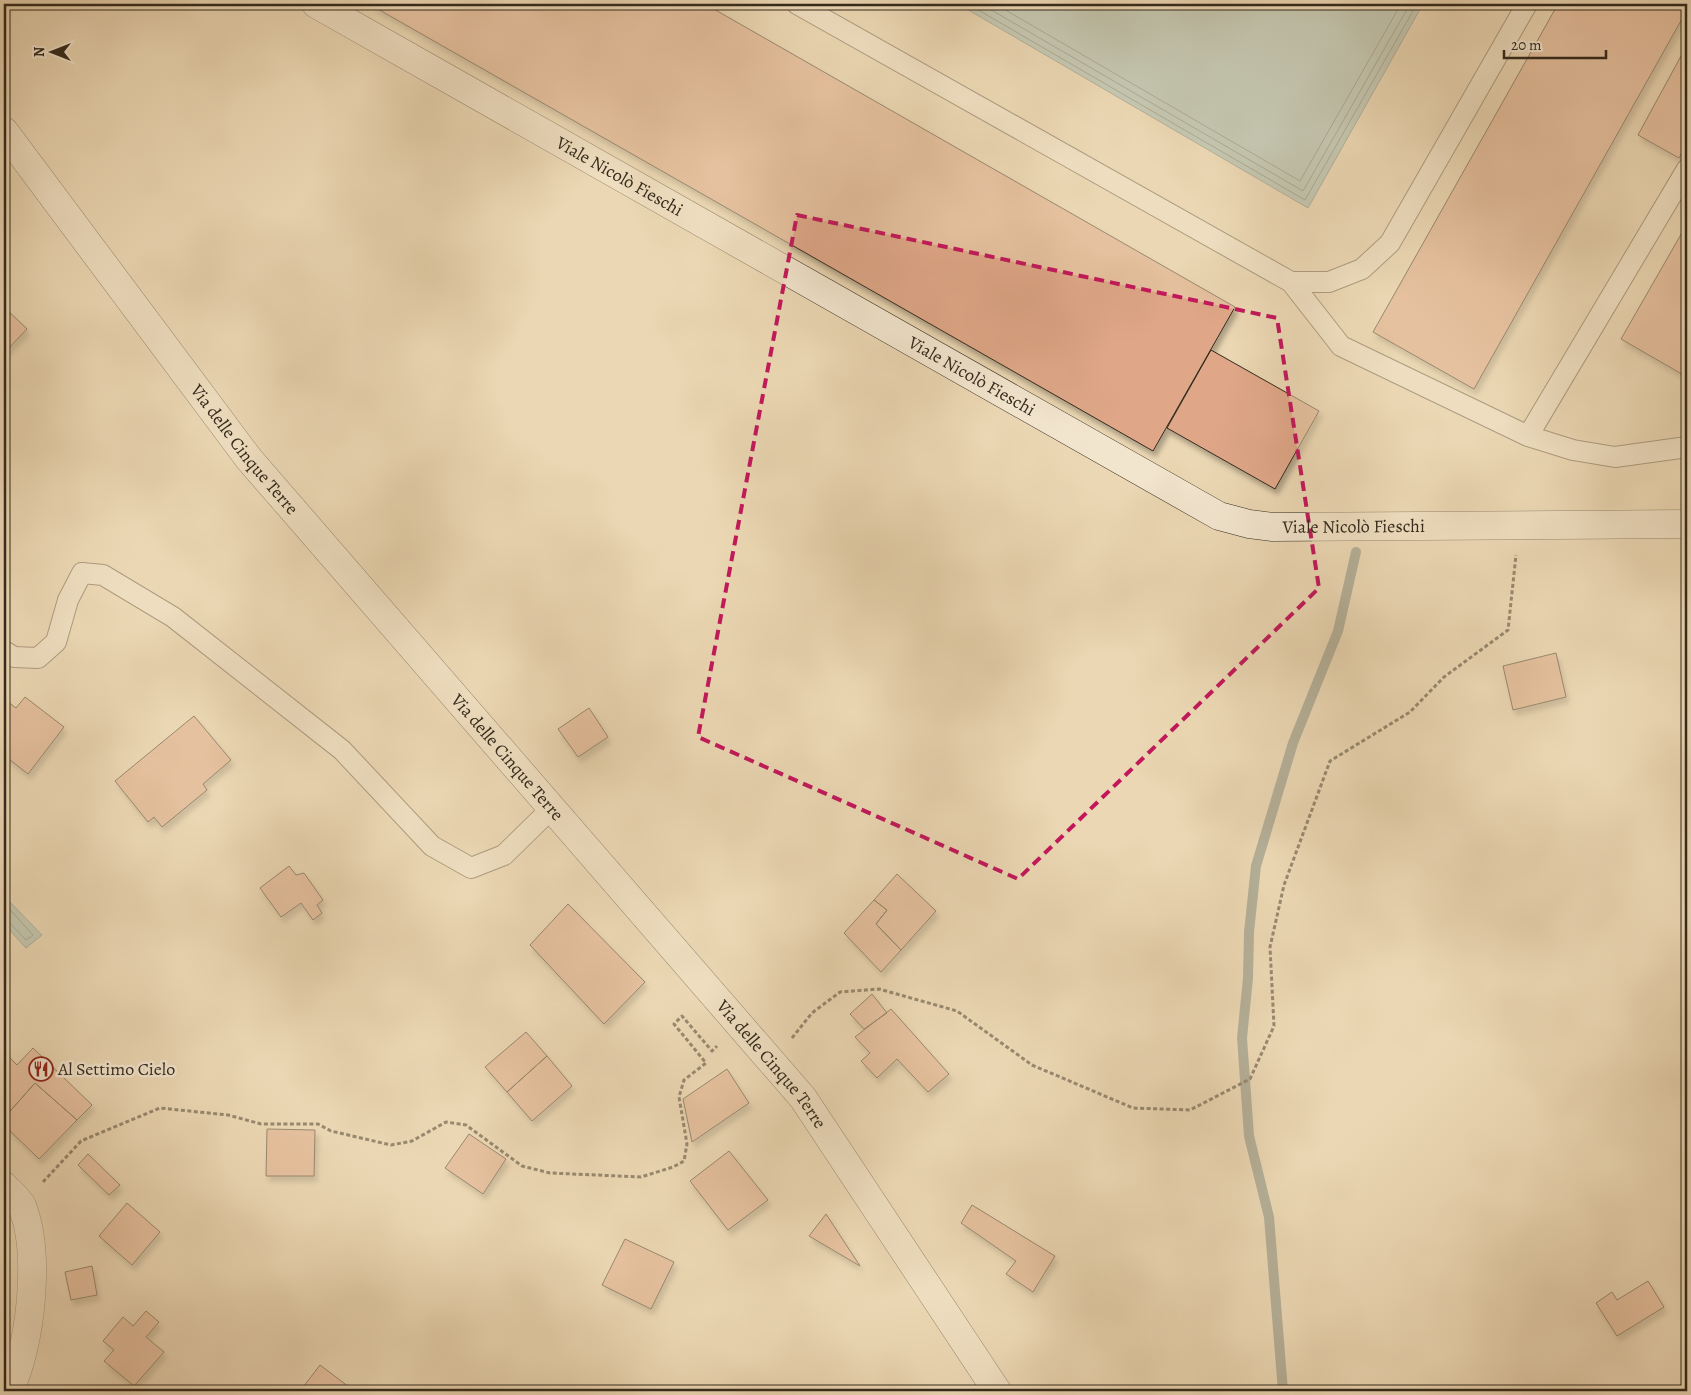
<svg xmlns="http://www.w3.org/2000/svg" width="1691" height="1395" font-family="Alegreya,serif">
<defs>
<filter id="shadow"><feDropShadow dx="3" dy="5.5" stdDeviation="2.5" flood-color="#0004"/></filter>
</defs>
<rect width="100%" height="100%" fill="#ebd7b3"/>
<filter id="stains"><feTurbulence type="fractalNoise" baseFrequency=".004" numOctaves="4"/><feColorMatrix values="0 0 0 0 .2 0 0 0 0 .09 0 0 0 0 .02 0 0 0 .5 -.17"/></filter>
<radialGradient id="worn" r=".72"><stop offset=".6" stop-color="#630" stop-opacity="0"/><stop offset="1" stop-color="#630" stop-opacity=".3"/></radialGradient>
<!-- water -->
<path fill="#9ab8b4" stroke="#717f78" d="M 958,4 L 1423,4 L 1308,208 Z
M 6,898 L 42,935 L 26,948 L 4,924 L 4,900 Z"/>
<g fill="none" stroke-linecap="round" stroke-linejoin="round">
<!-- shore -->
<path stroke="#677168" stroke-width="1" d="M 968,4 L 1305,200 L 1417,4
M 981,4 L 1303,191 L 1410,4
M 995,4 L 1300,181 L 1401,4
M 4,903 L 33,935 L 26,940 L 9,922 L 4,921"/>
<!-- stream -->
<path stroke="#717f78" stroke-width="10" d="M 1283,1391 L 1269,1217 L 1249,1136 L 1242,1038 L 1248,978 L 1249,932 L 1256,866 L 1293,743 L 1338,631 L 1356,552"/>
</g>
<!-- building -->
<path fill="#dfa788" stroke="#342a1d" filter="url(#shadow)" d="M 369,4 L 705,4 L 1235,307 L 1153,451 Z
M 1558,4 L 1687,4 L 1687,10 L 1474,389 L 1373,332 Z
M 1687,45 L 1687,143 L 1679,158 L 1638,135 Z
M 1687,224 L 1687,377 L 1621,339 Z
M 4,307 L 27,329 L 4,353 Z
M 1211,350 L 1319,411 L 1275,489 L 1167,428 Z
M 1556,653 L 1566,697 L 1513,710 L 1503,666 Z
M 25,697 L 64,727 L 28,774 L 4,755 L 4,699 L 16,708 Z
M 589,708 L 608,737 L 578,757 L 558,729 Z
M 194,716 L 231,760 L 203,784 L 207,790 L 162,827 L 154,817 L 148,822 L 115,781 Z
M 289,866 L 296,875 L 304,873 L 323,900 L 317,905 L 322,913 L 313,920 L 301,903 L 281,917 L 260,888 Z
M 897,874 L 936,911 L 901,950 L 876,924 L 887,910 L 874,900 Z
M 874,900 L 887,910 L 876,924 L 901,950 L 881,972 L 844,933 Z
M 568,904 L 645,982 L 604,1024 L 530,945 Z
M 872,994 L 887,1013 L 864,1029 L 850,1014 Z
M 891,1009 L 949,1074 L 928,1092 L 897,1059 L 877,1078 L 861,1061 L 870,1053 L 855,1037 Z
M 526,1032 L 547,1056 L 507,1092 L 485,1067 Z
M 33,1048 L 92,1105 L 77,1120 L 35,1083 L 4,1118 L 4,1052 L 17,1065 Z
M 547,1056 L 572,1086 L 532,1121 L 507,1092 Z
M 727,1069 L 749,1103 L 692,1142 L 683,1099 Z
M 35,1083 L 77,1120 L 39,1159 L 4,1125 L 4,1118 Z
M 267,1129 L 315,1130 L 314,1176 L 266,1176 Z
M 469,1134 L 506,1159 L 483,1194 L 445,1168 Z
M 729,1151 L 768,1200 L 728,1230 L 690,1181 Z
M 88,1154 L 120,1185 L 109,1195 L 78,1165 Z
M 127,1203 L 160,1232 L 132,1265 L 99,1236 Z
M 972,1205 L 1055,1256 L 1033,1292 L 1006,1274 L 1016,1261 L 961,1223 Z
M 826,1214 L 860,1266 L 809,1236 Z
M 625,1239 L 674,1262 L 651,1309 L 602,1285 Z
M 92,1266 L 97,1295 L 71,1300 L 65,1272 Z
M 1648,1281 L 1664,1307 L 1617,1336 L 1596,1303 L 1612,1292 L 1617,1300 Z
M 146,1311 L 159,1322 L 146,1337 L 164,1352 L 134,1386 L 104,1361 L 114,1350 L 103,1341 L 123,1317 L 133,1326 Z
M 320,1365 L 349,1387 L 346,1391 L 300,1391 Z"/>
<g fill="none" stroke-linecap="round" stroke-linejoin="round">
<!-- service casing -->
<g stroke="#625542" stroke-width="22">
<path id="service" d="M 797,4 L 1291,282 L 1329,282 L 1362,269 L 1390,243 L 1527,4
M 1291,282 L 1341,346 L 1528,436 L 1573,450 L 1615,457 L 1687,447
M 1528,436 L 1687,169
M 4,651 L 14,657 L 38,658 L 56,642 L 68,600 L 82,573 L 103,575 L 173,617 L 342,750 L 432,846 L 471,868 L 504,855 L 553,807"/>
</g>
<!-- minor casing -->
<g stroke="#625542" stroke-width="29">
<path id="minor" d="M 4,1186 C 9,1192 19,1199 22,1206 C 41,1253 31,1347 9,1391"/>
</g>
<!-- secondary casing -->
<g stroke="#342a1d" stroke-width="29">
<g id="secondary">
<path id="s1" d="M 316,4 L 1219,516 L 1249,524 L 1273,527 L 1687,524"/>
<path id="s2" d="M 4,131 L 249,459 L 803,1098 L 997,1391"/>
</g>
</g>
<!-- path -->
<path stroke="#342a1d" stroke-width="3" stroke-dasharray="4 2.5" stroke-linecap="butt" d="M 792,1038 L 812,1013 L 840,992 L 879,989 L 957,1011 L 1032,1065 L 1133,1108 L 1190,1110 L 1250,1079 L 1274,1026 L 1270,947 L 1284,885 L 1330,761 L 1410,712 L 1444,677 L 1508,630 L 1516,555
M 43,1182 L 81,1141 L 160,1108 L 228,1115 L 261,1124 L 318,1124 L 331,1131 L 391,1145 L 412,1141 L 446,1122 L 466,1125 L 522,1166 L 550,1173 L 641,1177 L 673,1167 L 684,1161 L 687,1144 L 679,1097 L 684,1080 L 706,1063 L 674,1024 L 682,1016 L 712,1051 L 717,1046"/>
<!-- service -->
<use href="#service" stroke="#f2e5ce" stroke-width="20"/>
<!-- minor -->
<use href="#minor" stroke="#f2e5ce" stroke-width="28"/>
<!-- secondary -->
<use href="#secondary" stroke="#f2e5ce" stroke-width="28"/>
</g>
<!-- marked area -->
<path d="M0 0H1691V1395H0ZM 797,215 L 1277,318 L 1319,588 L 1018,879 L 698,737 Z" fill="#ebd7b3" fill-opacity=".55" fill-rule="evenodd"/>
<path fill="none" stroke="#c2185b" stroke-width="4" stroke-dasharray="10 6" stroke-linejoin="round" d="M 797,215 L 1277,318 L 1319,588 L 1018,879 L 698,737 Z"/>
<!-- icons -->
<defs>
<g id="restaurant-ring" transform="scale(1.25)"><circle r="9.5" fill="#f2e5ce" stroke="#8f2418" stroke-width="1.5"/><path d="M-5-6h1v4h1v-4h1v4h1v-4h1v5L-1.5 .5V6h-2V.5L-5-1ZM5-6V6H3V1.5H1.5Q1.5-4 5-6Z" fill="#8f2418"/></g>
</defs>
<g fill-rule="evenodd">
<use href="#restaurant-ring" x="41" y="1069"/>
</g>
<g text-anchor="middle" stroke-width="5" stroke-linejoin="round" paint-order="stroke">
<!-- street labels -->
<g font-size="18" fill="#342a1d" stroke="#f2e5ce">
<text dy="6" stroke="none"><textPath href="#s1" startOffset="349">Viale Nicolò Fieschi</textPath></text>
<text dy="6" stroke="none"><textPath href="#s1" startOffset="754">Viale Nicolò Fieschi</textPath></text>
<text dy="6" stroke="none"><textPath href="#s2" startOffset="399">Via delle Cinque Terre</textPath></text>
<text dy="6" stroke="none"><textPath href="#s1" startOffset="1174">Viale Nicolò Fieschi</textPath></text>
<text dy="6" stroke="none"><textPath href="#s2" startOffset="804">Via delle Cinque Terre</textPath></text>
<text dy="6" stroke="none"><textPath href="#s2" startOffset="1209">Via delle Cinque Terre</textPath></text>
</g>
<!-- poi labels -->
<g font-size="18" fill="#342a1d" stroke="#f2e5ce" text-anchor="start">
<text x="58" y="1075">Al Settimo Cielo</text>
</g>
</g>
<!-- margin -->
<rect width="1691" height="1395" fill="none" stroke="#ebd7b3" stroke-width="20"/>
<rect x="5" y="5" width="1681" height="1385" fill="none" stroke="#342a1d" stroke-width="2.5"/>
<rect x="10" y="10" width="1671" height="1375" fill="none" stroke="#342a1d"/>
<!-- north arrow -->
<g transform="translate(52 52) rotate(270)" stroke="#f2e5ce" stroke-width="4" paint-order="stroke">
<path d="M0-4L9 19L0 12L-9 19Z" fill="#342a1d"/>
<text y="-8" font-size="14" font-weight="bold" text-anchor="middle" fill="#342a1d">N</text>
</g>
<!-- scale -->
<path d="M1504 50v8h102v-8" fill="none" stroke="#342a1d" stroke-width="2.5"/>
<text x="1511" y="50" font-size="15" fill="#342a1d" stroke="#f2e5ce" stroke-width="4" paint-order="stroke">20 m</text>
<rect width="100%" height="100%" filter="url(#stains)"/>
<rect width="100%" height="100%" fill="url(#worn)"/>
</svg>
